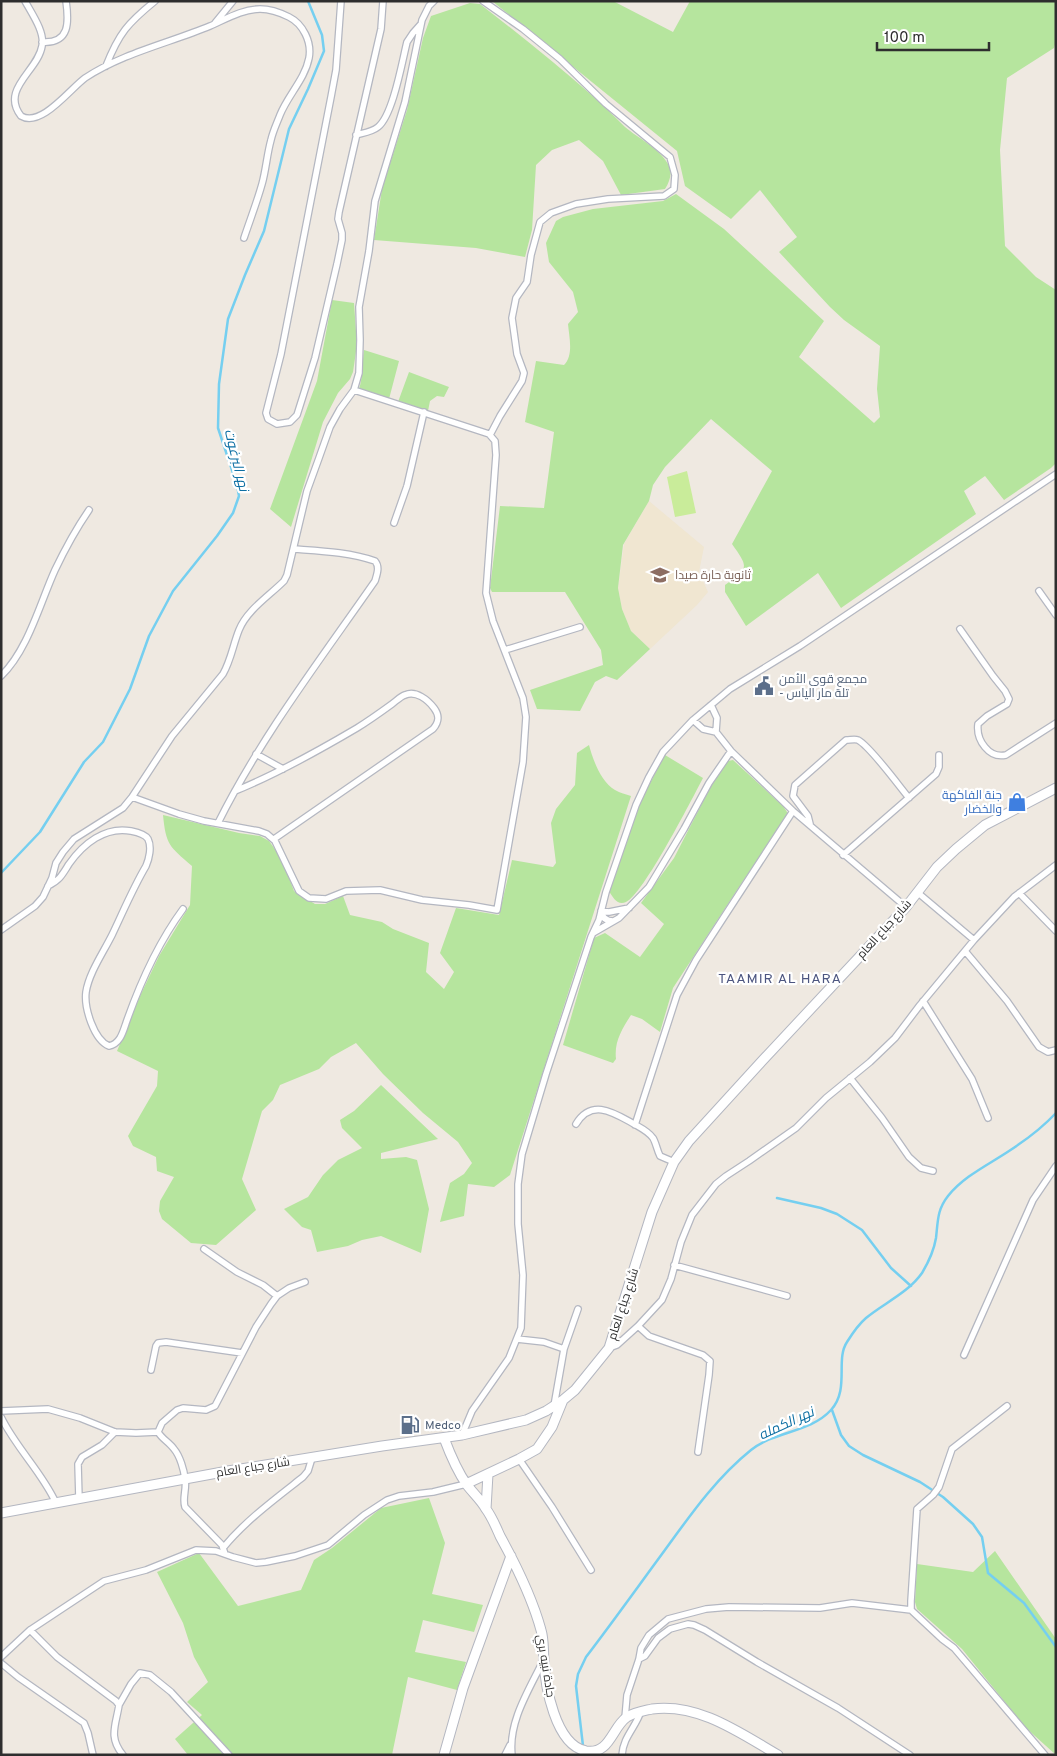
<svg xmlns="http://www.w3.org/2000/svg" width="1057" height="1756" font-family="Overpass,Cairo,sans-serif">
<rect width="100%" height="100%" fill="#efe9e1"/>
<!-- education -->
<path fill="#f0e6d1" d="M 649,501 L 704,547 L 699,572 L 708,592 L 697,605 L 650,649 L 631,631 L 622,609 L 618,588 L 624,544 Z"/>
<!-- green -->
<path fill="#b6e59e" d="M 492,1 L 613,1 L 673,32 L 690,1 L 1056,1 L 1056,41 L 1054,48 L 1007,78 L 1000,150 L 1005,246 L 1036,277 L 1056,290 L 1056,463 L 1051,468 L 1004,500 L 985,476 L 964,491 L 976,514 L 841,608 L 818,573 L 746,626 L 725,592 L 725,585 C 749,568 749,568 732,544 L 772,471 L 711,419 L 665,467 L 653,485 L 649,501 L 623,545 L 618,588 L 622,609 L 631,631 L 650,649 L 617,680 L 606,676 L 595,682 L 580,711 L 537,709 L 530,690 L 603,665 L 601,650 L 565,592 L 492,592 L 490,588 L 500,506 L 544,508 L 554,432 L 525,422 L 536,361 L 564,365 C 574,356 569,336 568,324 L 578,312 L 573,292 L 549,262 L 546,243 L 556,221 L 563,217 L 593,209 L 663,201 L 676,194 L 724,229 L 824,321 L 799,357 L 874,423 L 880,417 L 877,389 L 880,346 L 844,320 L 830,307 L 779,252 L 797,237 L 760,190 L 731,219 L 685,186 L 677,151 Z
M 470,3 L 480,4 C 519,34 557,65 595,98 C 605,107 615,117 625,127 C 638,138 659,148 668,164 C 673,172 670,181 665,189 L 621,195 L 603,161 L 579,140 L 552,150 L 536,165 L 532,230 L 525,257 L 476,248 L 374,240 L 382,189 L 407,110 L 423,38 L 431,16 Z
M 332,300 L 354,303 L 357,345 L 353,372 L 350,379 L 338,393 L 323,422 L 291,527 L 270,509 L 317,381 Z
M 364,350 L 399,361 L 389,399 L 359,389 C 363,377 362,363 364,350 Z
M 409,372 L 449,387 L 444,397 L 437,396 L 430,401 L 428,411 L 398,402 Z
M 589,745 C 593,760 601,782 615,790 C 620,793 626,794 631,796 L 510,1175 L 494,1187 L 468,1184 L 464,1216 L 440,1222 L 450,1183 L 464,1174 L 472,1163 L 458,1142 L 423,1113 L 383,1074 L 356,1043 L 331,1057 L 319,1069 L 280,1085 L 273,1100 L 262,1111 L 242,1179 L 256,1210 L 216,1245 L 191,1243 L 162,1219 L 159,1211 L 160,1201 L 174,1177 L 157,1171 L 156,1157 L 133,1146 L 128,1136 L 157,1086 L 158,1071 L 117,1051 L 140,996 L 159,956 L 190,905 L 192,866 C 169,846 166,845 163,815 L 239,833 L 260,836 L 269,841 L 282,859 L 294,891 L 315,904 L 325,904 L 343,896 L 350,915 L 382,922 L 393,929 L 429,943 L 426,972 L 444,989 L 454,972 L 440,953 L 456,908 L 499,915 L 512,860 L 553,867 L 556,863 L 551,823 L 556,809 L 575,785 L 577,753 Z
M 665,755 L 703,778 C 692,799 643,895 626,902 C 618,906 613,898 609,891 L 641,800 Z
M 733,760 L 783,806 L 787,812 L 788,816 L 743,881 L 673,988 L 660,1032 L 642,1019 L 631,1015 C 622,1029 614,1042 616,1059 L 613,1063 L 563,1045 L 594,938 L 605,933 L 640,957 L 664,924 L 641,903 L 674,858 L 713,782 L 728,761 Z
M 381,1085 L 438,1139 L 381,1153 L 381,1159 L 406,1157 L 417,1160 L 429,1209 L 421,1253 L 381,1236 L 362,1240 L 348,1246 L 317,1252 L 311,1230 L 302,1227 L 284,1209 L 308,1197 L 323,1175 L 338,1160 L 362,1148 L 342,1128 L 340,1120 L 354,1111 Z
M 429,1498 L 445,1543 L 432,1594 L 483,1605 L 474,1632 L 423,1620 L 415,1652 L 466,1662 L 457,1690 L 408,1677 L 392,1755 L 188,1755 L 175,1739 L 202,1715 L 187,1702 L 208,1682 L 194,1657 L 183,1623 L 157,1572 L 199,1553 L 238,1606 L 301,1590 L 314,1560 L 332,1548 L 381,1508 Z
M 995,1551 L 1056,1639 L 1056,1755 L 1025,1727 L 962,1649 L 917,1609 L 915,1602 L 917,1564 L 973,1572 Z"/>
<!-- pitch -->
<path fill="#c9ec9a" d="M 687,471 L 696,513 L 675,517 L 667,477 Z"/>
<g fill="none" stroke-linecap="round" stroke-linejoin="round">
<!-- stream -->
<path stroke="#75cff0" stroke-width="2.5" d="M 1,873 L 40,832 L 84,762 L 103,742 L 130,689 L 149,636 L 173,591 L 217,536 L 233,513 L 239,496 L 237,485 L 218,428 L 219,384 L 228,319 L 245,275 L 264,231 L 289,129 L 308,89 L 324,51 L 322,35 L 308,1
M 777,1198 L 821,1208 L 837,1214 L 862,1230 L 891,1268 L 911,1286
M 832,1410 L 841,1435 L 849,1446 L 863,1455 L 920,1482 L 943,1497 L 973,1524 L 982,1537 L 988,1573 L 1024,1603 L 1056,1647
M 583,1746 L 576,1686 L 578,1674 L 586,1657 C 612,1623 637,1588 662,1554 C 689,1517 715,1479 751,1450 C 774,1431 810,1433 831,1410 C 850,1389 835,1360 847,1342 C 852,1334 859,1324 866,1318 C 884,1303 908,1293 922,1273 C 928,1263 934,1250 936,1238 C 938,1221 937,1210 948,1196 C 964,1176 988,1165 1009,1151 C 1026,1140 1042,1128 1056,1113"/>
<!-- street casing -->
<g stroke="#b4b7c1" stroke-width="8">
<path id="street" d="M 25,1 C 32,14 45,32 42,46 C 38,71 0,89 21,116 C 41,128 70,89 85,78 C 123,53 169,43 210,26 C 226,19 243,9 260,9 C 271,9 279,12 289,17 C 303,24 312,42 309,58 C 305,79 288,95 280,115 C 277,123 273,131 271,140 C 267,154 266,170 262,184 C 257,202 250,220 244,238
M 341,1 L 336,70 L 331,97 L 281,354 L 266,413 L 268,419 L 277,424 L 290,422 L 297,415 L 315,358 L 337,264 L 342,240 L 342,233 L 338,219 L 339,212 L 381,29 L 383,1
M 483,1 L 523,29 L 560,59 L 606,104 L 670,157 L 675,175 L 674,189 L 664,196 L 608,199 L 576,204 L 551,213 L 540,222 L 531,255 L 527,282 L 516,298 L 512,318 L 517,354 L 524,373 L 522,381 L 500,416 L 490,435
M 215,23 L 233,1
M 42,42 C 70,44 69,22 66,1
M 106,66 C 119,33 128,23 155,1
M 356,135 C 363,133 372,132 378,127 C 393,115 402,62 407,42 L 413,33 L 421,24
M 394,523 L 407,486 L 424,412
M 1039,591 L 1056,615
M 960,629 L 993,676 L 1005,691 L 1009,699 L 1007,704 L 987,716 L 978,724 C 976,740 989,759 1006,755 L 1056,723
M 505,650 L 580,627
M 1,676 C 28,650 40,603 55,570 C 65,549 76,529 89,510
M 711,705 L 717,718 L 716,732
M 693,720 L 703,729 L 716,732 L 731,751 L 793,811 L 906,907
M 256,754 L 283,769
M 235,791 C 277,774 318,751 357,728 C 370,720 381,712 392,704 C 396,701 401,696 405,695 C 416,690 428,700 434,708 C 440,716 439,722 433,729 L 274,839
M 132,797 L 179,814 L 204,821 L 259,831 L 267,834 L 275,841 L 299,891 L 309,898 L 326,899 L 346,891 L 380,890 L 422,900 L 469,905 L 497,910 L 523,762 L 526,717 L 523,698 L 493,621 L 486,593 L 496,455 L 495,441 L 489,434 L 354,390
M 218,823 C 261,737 320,660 375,581 C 377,574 380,567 375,561 C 349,552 321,551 294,549
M 810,824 L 808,816 L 793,796 L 795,785 L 846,740 C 850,740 855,739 858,740 C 870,746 899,786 909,798
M 843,855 L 936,774 L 939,767 L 939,755
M 48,886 C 60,880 62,875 69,864 C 83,844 105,826 131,831 C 136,832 145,834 148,839 C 152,847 149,859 146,866 C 133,888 123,912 112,935 C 103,953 89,973 86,992 C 84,1008 94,1040 109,1046 C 120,1044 123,1032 126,1023 C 140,983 158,943 183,909
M 917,892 L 974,940
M 1019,893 L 1056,931
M 613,921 C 606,921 602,918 601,911 L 609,912 L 629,908
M 1,930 L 35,906 L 43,897 L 52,878 L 56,863 L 63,852 L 74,839 L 123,808 L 132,797 L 172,736 L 223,674 C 231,660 233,645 239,630 C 247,610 269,596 284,581 L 287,575 L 307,491 L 319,458 L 330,427 L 340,409 L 354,390 L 359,373 L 360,340 L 359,307 L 369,251 L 375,201 L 405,102 L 422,20 L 429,6 L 434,1
M 593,933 L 619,918 L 649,887 L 684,829 L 709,783 L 731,751
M 965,951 L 1007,1001 L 1039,1047 L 1048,1052 L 1056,1050
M 923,1001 L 972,1079 L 988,1118
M 850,1078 L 882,1118 L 909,1157 L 921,1168 L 933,1171
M 576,1124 C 592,1098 614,1113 634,1124 C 641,1128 648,1131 653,1138 C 656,1143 657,1150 660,1156 L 674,1162
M 635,1125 L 677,995 L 696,960 L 793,811
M 204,1249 L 237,1272 L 263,1285 L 277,1296
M 674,1265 L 787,1296
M 638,1326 L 649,1336 L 703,1355 L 710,1361 L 709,1375 L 698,1452
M 517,1339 L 544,1342 L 564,1349 L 554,1406
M 609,1348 L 617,1345 L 638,1326 L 662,1300 L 671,1279 L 681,1242 L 692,1215 L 716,1184 L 726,1176 L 749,1161 L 796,1128 L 826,1098 L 870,1062 L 895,1038 L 920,1005 L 974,940 L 1014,897 L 1056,865
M 564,1349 L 578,1309
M 964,1355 L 1033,1200 L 1056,1166
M 151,1370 L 156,1346 L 158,1343 L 166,1342 L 242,1353
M 1007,1406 L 952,1449 L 939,1487 L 933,1495 L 917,1509 L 911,1601 L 911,1610 L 942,1639 L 954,1648 L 1045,1755
M 1,1411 L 48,1409 L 80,1418 L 115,1432 L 136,1433 L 158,1432
M 1,1417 C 16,1448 42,1472 56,1503
M 462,1435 L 472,1411 L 509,1358 L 521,1328 L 523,1275 L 518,1224 L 518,1184 L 522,1154 L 546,1074 L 591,937 L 599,920 L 606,892 L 636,805 L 649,777 L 663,752 L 693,720 L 730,689 L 800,646 L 1056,474
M 519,1459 L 552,1507 L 591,1570
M 79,1499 L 78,1464 L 82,1457 L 102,1445 L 115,1432
M 223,1548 C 245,1521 275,1499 303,1477 L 308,1471 L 312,1458
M 225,1554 L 222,1545 L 185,1507 C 182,1498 187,1489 185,1479 C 184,1470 180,1456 174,1449 C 169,1442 162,1439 158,1432 L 162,1423 L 177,1410 L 183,1408 L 206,1410 L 215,1406 L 256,1327 L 271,1304 L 277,1296 L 289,1288 L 305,1282
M 30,1630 L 57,1657 L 116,1701 L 119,1705 C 116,1725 108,1737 123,1755
M 1,1657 L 30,1630 L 104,1581 L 146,1570 L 196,1550 L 216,1551 L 233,1557 L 256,1563 L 266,1562 L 295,1556 L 328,1545 L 364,1515 L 387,1500 L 399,1496 L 433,1492 L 466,1484
M 639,1659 L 645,1656 L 658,1638 L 670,1629 L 688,1624 L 694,1625 L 705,1630 L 757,1662 L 838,1708 L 910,1755
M 1,1663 L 18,1677 L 84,1723 L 88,1733 L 93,1755
M 119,1705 L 131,1684 L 140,1673 L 150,1675 L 171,1692 L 229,1755
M 625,1718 L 627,1695 L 639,1659 L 641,1648 L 649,1635 L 668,1619 L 706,1609 L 729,1607 L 820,1608 L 852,1603 L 911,1610
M 505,1755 L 510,1745
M 512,1755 C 508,1722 529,1690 543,1661
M 622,1755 C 623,1737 636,1727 641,1711"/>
</g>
<!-- secondary casing -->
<g stroke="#b4b7c1" stroke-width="11">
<path id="secondary" d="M 444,1438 C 450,1454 457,1471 467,1485 C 473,1493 481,1500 486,1509 C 492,1517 496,1527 500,1536 C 516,1565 532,1597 541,1630 C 544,1640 543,1649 544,1660 C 545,1685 555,1745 586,1751 C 610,1755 612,1727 627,1717 C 635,1712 643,1711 652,1709 C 699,1703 740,1733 778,1755
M 466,1484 L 519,1459 L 537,1449 L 552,1427 L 563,1400
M 486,1509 L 488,1474
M 1,1513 L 228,1471 L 382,1446 L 462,1435 L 526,1420 L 546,1411 L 563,1400 L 575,1390 L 609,1348 L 652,1212 L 674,1162 L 689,1141 L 762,1061 L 906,907 L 937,867 L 956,849 L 985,825 L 1056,788
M 444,1755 L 463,1688 L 511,1556"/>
</g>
<!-- street -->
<use href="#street" stroke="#fff" stroke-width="5.5"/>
<!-- secondary -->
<use href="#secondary" stroke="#fff" stroke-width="9"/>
</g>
<!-- icons -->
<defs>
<g id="school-bare" transform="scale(1.5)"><path d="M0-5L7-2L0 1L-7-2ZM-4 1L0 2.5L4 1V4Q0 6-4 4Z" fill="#8d6e63" stroke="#fff" stroke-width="2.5" paint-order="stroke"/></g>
<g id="civic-bare" transform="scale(1.5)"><path d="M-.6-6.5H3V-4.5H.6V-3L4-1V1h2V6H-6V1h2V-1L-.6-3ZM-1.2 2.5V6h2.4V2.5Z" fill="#5c6f8a" stroke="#fff" stroke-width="2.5" paint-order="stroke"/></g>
<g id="shop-bare" transform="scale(1.5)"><path d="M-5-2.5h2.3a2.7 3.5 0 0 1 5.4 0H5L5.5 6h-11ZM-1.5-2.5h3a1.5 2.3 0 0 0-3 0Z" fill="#3f7fe0" stroke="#fff" stroke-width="2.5" paint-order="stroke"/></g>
<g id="fuel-bare" transform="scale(1.5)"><path d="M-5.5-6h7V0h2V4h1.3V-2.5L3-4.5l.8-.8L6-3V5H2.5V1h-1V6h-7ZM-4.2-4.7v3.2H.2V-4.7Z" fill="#5c6f8a" stroke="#fff" stroke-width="2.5" paint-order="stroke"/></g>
</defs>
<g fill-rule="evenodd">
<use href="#school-bare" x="660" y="575"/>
<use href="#civic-bare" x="764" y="686"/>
<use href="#shop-bare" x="1017" y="802"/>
<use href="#fuel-bare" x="410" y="1425"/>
</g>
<g text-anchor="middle" stroke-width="4.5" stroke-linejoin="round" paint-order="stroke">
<!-- education labels -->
<g font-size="12" fill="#785e54" stroke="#fff" text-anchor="start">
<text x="675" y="579">ثانوية حارة صيدا</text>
</g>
<!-- service labels -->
<g font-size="12" fill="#4e5e75" stroke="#fff" text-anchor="start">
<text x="779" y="683">مجمع قوى الأمن<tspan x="779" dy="14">- تلة مار الياس</tspan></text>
<text x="425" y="1429">Medco</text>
</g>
<!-- shop labels -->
<g font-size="12" fill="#366cbe" stroke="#fff" text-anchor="end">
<text x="1002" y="799">جنة الفاكهة<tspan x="1002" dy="14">والخضار</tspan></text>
</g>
<!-- street labels -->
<g font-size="12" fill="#2e2e2e" stroke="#fff">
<text transform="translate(884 929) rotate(-48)" y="4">شارع جباع العام</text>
<text transform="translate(623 1304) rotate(-72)" y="4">شارع جباع العام</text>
<text transform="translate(253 1467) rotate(-9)" y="4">شارع جباع العام</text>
<text transform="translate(546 1666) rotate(81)" y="4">جادة نبيه بري</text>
</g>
<!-- water labels -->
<g font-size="14" font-style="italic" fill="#0d6fa3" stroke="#fff">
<text transform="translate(237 460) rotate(76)" y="5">نهر البرغوت</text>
<text transform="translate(786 1423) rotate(-25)" y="5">نهر الكمله</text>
</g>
<!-- neighbourhood labels -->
<g font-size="14" letter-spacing="1" fill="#4d5680" stroke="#fff">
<text x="780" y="983">TAAMIR AL HARA</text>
</g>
</g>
<!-- border -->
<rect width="1057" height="1756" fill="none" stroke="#2e2e2e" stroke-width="5"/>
<!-- scale -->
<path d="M877 42v8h112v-8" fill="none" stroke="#2e2e2e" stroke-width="2.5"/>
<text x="884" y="42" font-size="15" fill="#2e2e2e" stroke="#ffffff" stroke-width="4" paint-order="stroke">100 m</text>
</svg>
